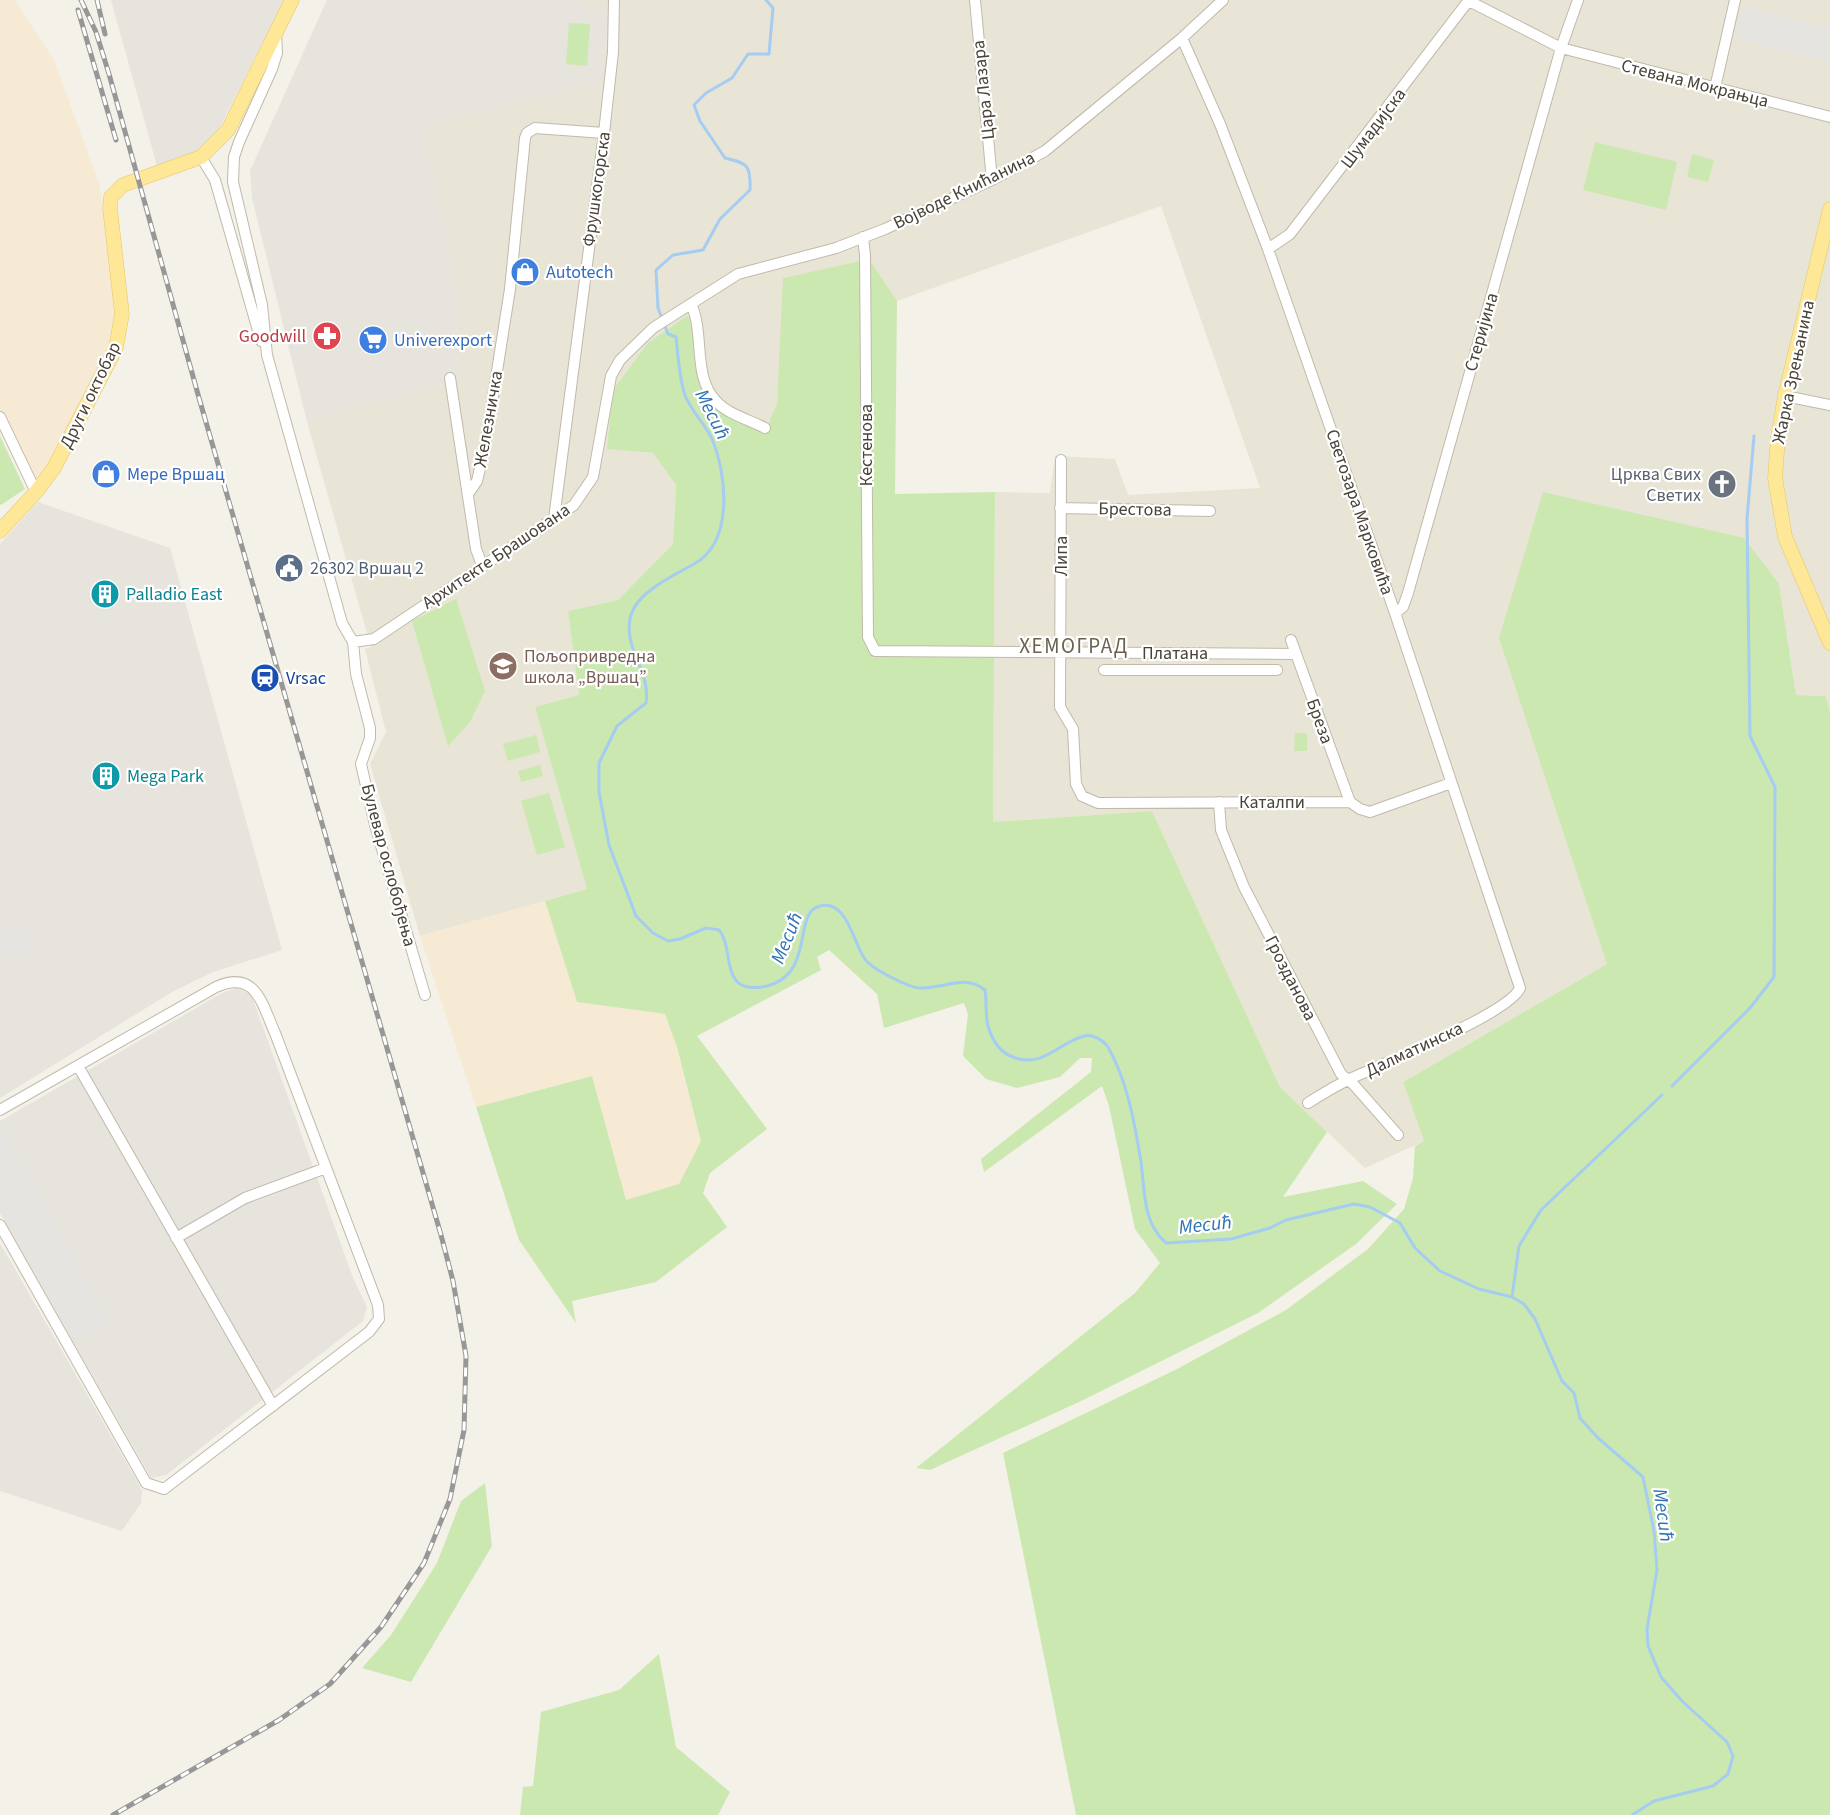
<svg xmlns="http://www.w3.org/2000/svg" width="1830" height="1815" font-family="'Source Sans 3',sans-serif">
<rect width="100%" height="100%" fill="#f4f1e8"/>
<!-- residential -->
<path fill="#e8e4d6" d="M 578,0 L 1830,0 L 1830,713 L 1826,696 L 1796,695 L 1779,584 L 1500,638 L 1607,964 L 1403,1082 L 1424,1141 L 1365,1168 L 1280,1087 L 1152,811 L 993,822 L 995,492 L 1050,493 L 1055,456 L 1115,459 L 1128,495 L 1260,488 L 1161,206 L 897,301 L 869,259 L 784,278 L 777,405 L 764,434 L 710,403 L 701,381 L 608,449 L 653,453 L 676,485 L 673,544 L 618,600 L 568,611 L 579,695 L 535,707 L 587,889 L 420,936 L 370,764 L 386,732 L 365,649 L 371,647 L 307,422 L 461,380 L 456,306 L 459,305 L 437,183 L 423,127 L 601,83 L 582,7 Z"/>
<!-- commercial -->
<path fill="#f6ead4" d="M 0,0 L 15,0 L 54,60 L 100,186 L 118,321 L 109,346 L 37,489 L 0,411 Z
M 545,901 L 577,1002 L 665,1014 L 677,1047 L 702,1141 L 679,1184 L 626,1200 L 591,1076 L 476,1107 L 420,936 Z"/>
<!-- industrial -->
<path fill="#e7e3dd" d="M 111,0 L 284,0 L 215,137 L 199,153 L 157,166 Z
M 327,0 L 578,0 L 582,7 L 612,11 L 601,83 L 423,127 L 437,183 L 460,305 L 456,306 L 461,380 L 307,422 L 252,198 L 250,171 Z
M 38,502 L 170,548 L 282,950 L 213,972 L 172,992 L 0,1098 L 0,544 Z
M 237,988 L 251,994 L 353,1278 L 367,1307 L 363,1321 L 166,1475 L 151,1478 L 0,1213 L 0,1121 L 224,992 Z
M 0,1243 L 142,1490 L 141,1503 L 122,1531 L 0,1491 Z"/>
<!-- green -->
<path fill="#cce8b1" d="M 569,23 L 590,24 L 587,66 L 566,64 Z
M 1595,142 L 1677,162 L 1666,210 L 1583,190 Z
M 1692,154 L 1714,160 L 1708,182 L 1687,177 Z
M 869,259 L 897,301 L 895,494 L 995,492 L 993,822 L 1152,811 L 1280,1087 L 1327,1132 L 1283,1197 L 1363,1181 L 1397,1204 L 1356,1244 L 1258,1313 L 1079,1402 L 930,1470 L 916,1468 L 1135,1293 L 1160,1263 L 1135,1229 L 1109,1106 L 1102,1086 L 984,1172 L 981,1159 L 1091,1072 L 1092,1058 L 1080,1058 L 1060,1077 L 1017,1088 L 986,1079 L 963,1056 L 968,1014 L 964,1003 L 884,1028 L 877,994 L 829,950 L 817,957 L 821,970 L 697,1036 L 767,1129 L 710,1173 L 703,1193 L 727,1227 L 656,1282 L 572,1301 L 576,1323 L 519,1240 L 476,1107 L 592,1076 L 626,1200 L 679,1184 L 701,1141 L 677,1047 L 665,1014 L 577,1002 L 545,901 L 587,889 L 535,707 L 579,695 L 568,611 L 618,600 L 673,544 L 676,485 L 653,453 L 607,449 L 613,390 L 648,343 L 687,316 L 695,323 L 701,381 L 710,403 L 764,434 L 777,404 L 783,278 Z
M 0,436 L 25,489 L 1,505 L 0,504 Z
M 1543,492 L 1744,538 L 1779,584 L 1796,695 L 1826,696 L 1830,713 L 1830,1815 L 1076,1815 L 1003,1453 L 1177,1369 L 1286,1310 L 1368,1249 L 1404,1209 L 1413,1178 L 1415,1146 L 1424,1141 L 1403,1082 L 1607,964 L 1499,638 Z
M 456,599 L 485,691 L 470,722 L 448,746 L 412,621 Z
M 1295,733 L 1307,733 L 1307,751 L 1294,751 Z
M 536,735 L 540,752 L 508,761 L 503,744 Z
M 540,765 L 543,776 L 521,782 L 518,771 Z
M 549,793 L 565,847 L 537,855 L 521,801 Z
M 485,1483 L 492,1546 L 411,1682 L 362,1668 L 391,1635 L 437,1563 L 461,1501 Z
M 659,1654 L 676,1747 L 730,1792 L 718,1815 L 520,1815 L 523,1787 L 533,1786 L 541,1712 L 619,1690 Z"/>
<!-- parking -->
<path fill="#e5e4e0" d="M 1743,7 L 1830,29 L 1830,63 L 1735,39 Z
M 0,925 L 27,931 L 26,938 L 33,940 L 31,952 L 24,952 L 22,958 L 0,953 Z
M 0,1125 L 108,1323 L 75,1341 L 0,1205 Z"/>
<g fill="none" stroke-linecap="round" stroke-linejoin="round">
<!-- stream -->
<path stroke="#a5ccf1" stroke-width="3" d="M 766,0 L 773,8 L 769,54 L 748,54 L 732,78 L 706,93 L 694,105 L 700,121 L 725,158 C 748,163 751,166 750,190 L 720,219 L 703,250 L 673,255 L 656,270 L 658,308 L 668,334 L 676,337 C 678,355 679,375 684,392 C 688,408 705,423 712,439 C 727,475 734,542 694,564 C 673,576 634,593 630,619 C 624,650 651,672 646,703 L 617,726 L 599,763 L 599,792 L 609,845 L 636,916 L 653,933 L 668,941 L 680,939 L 706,928 L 719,930 C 731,944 725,974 740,984 C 748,989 758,988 767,986 C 814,974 794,916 817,907 C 847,895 854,946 865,959 C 867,962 872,966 875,968 C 884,974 910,988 920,988 C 944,989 965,973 985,990 C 987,1001 985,1015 988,1026 C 992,1040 999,1052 1013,1057 C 1042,1069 1058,1043 1084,1036 C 1093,1034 1103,1040 1108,1047 C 1127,1080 1135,1124 1141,1162 C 1145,1190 1142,1222 1166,1243 L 1231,1239 L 1270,1228 L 1286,1220 L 1354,1204 L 1370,1207 L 1400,1223 L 1415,1248 L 1440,1271 L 1479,1289 L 1512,1297 L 1524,1304 L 1535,1319 L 1562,1381 L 1574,1393 L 1580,1418 L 1598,1438 L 1643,1477 L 1654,1531 L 1657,1570 L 1647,1629 L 1648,1646 L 1661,1677 L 1682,1701 L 1727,1742 L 1733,1756 L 1728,1774 L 1713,1786 L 1654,1801 L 1632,1815
M 1672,1086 L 1750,1008 L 1774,977 L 1775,787 L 1750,736 L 1747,519 L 1754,436
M 1512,1297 L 1519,1246 L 1541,1210 L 1662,1095"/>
<!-- minor casing -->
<g stroke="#c0baab" stroke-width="12">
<path id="minor" d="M 975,0 L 992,180
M 1469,1 L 1561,48 L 1830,117
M 276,33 L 277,53 L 272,69 L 239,142 L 234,157 L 233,182 L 262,305 L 267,355 L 342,623 L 353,642 L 356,674 L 370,728 L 370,738 L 361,764 L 375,825 L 425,995
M 1182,38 L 1220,124 L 1268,249 L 1395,613 L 1520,988 C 1510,1013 1382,1064 1352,1078 C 1337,1085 1322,1094 1308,1103
M 1715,88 L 1735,0
M 201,157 L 215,180 L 261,341
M 863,237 L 865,255 L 868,637 L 875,651 L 1296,654
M 1268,249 L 1290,234 L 1469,0
M 691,304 C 705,333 692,376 716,401 C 727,414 750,420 765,428
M 450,378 L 476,549 L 482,565
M 1785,396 L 1830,405
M 0,417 L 36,492
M 1061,460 L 1060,707 L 1073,729 L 1076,784 L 1082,796 L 1098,803 L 1350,802 L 1360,809 L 1370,812 L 1451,783
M 468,494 L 477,481 L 485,447 L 510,289 L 525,138 L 527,133 L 535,128 L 604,133
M 1060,508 L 1210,511
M 554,519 L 604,133 L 613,52 L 614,0
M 1395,613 L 1403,607 L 1408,593 L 1561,48 L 1578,0
M 1291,640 L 1350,802
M 353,642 L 374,639 L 574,505 L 593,477 L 611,376 L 620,360 L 653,328 L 738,274 L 836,248 L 885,229 L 992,180 L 1045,151 L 1182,38 L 1223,0
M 1104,670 L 1277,670
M 1219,802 L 1221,830 L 1244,887 L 1341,1074 L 1354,1085 L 1398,1135
M 78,1066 L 273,1406
M 0,1110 L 216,987 C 256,969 262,1004 275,1033 L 372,1289 L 378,1305 L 379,1319 L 369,1332 L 164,1489 L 146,1483 L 0,1225
M 176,1238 L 245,1198 L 326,1168"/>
</g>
<!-- major casing -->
<g stroke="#e4c766" stroke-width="15">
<path id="major" d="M 1830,209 L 1785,396 L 1778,438 L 1775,478 L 1785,537 L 1830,643
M 0,531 L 36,492 L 54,468 L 116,348 L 122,314 L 110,208 L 111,197 L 123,185 L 201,157 L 228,130 L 292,0"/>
</g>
<!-- minor -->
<use href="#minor" stroke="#fff" stroke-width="10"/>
<!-- major -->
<use href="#major" stroke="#fee897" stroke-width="14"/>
<!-- rail casing -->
<g stroke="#979797" stroke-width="5">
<path id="rail" d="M 81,0 L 96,32 L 109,74 L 199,398 L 441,1235 L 453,1281 L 466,1356 L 464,1430 L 450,1499 L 424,1563 L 381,1627 L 330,1684 L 279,1720 L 113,1815
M 97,0 L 105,34
M 78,10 L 116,140"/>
</g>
<!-- rail -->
<use href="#rail" stroke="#fff" stroke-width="3" stroke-dasharray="9" stroke-linecap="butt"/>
</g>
<!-- icons -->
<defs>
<g id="shop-disc" transform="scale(1.5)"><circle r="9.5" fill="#3f7fe0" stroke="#fff"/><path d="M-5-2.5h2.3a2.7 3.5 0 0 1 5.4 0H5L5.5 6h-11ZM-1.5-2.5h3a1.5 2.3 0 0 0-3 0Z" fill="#fff"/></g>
<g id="pharmacy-disc" transform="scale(1.5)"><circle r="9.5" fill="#e0444e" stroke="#fff"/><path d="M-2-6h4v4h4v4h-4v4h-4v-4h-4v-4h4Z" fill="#fff"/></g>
<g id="supermarket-disc" transform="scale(1.5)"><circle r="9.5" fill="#3f7fe0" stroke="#fff"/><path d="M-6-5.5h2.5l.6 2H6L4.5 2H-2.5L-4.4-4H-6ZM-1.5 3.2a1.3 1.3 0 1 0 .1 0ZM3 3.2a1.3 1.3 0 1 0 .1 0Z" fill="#fff"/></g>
<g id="church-disc" transform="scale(1.5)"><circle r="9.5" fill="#6b7280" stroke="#fff"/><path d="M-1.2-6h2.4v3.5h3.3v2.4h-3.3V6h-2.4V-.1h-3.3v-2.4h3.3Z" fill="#fff"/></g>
<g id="civic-disc" transform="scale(1.5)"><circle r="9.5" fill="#5c6f8a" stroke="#fff"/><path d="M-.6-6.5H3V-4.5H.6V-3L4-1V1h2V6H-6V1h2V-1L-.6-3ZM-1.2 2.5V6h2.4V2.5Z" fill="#fff"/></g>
<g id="building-disc" transform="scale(1.5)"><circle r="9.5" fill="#0f9aa8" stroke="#fff"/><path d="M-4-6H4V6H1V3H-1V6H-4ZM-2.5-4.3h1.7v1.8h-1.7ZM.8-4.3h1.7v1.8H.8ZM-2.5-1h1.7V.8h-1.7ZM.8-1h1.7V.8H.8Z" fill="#fff"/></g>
<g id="school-disc" transform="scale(1.5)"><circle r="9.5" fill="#8d6e63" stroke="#fff"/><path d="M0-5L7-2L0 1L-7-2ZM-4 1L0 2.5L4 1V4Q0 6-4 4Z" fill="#fff"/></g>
<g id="station-disc" transform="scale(1.5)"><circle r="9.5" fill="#1a4fb4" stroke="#fff"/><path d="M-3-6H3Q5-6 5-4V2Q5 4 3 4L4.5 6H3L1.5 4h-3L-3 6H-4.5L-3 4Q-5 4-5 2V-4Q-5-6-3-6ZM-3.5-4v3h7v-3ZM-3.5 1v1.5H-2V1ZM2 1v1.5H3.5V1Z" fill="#fff"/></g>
</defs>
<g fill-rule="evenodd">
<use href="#shop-disc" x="525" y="272"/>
<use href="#pharmacy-disc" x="327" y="336"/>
<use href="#supermarket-disc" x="373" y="340"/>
<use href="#shop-disc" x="106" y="474"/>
<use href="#church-disc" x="1722" y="484"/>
<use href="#civic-disc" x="289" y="568"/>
<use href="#building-disc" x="105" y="594"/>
<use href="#school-disc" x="503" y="666"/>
<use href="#station-disc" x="265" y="678"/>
<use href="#building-disc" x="106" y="776"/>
</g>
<g text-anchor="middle" stroke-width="4.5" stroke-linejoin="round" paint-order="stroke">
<!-- street labels -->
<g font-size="18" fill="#484237" stroke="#fff">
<text transform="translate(1695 83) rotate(14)" y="6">Стевана Мокрањца</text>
<text transform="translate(983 90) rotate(-96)" y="6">Цара Лазара</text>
<text transform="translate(1373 128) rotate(-53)" y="6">Шумадијска</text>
<text transform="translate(596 189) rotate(-82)" y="6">Фрушкогорска</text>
<text transform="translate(964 190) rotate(-26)" y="6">Војводе Книћанина</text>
<text transform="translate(1481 332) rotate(-74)" y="6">Стеријина</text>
<text transform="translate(1793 372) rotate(-78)" y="6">Жарка Зрењанина</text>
<text transform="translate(90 395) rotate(-64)" y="6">Други октобар</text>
<text transform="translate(488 419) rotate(-80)" y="6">Железничка</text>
<text transform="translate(866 445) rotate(-90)" y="6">Кестенова</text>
<text transform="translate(1135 509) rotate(1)" y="6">Брестова</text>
<text transform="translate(1360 512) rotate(71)" y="6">Светозара Марковића</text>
<text transform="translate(496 556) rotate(-34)" y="6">Архитекте Брашована</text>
<text transform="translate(1061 556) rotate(-90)" y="6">Липа</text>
<text x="1175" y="659">Платана</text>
<text transform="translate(1320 721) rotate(70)" y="6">Бреза</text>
<text x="1272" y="808">Каталпи</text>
<text transform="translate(389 865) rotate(75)" y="6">Булевар ослобођења</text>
<text transform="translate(1291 978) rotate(63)" y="6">Грозданова</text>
<text transform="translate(1414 1049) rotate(-25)" y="6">Далматинска</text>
</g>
<!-- shop labels -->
<g font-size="18" fill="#366cbe" stroke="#fff" text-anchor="start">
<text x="546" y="278">Autotech</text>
<text x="394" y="346">Univerexport</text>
<text x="127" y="480">Мере Вршац</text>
</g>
<!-- health labels -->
<g font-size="18" fill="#be3a42" stroke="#fff" text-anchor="end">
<text x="306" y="342">Goodwill</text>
</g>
<!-- worship labels -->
<g font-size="18" fill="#5b616d" stroke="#fff" text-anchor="end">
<text x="1701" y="480">Црква Свих<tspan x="1701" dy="21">Светих</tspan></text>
</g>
<!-- service labels -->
<g font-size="18" fill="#4e5e75" stroke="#fff" text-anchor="start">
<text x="310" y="574">26302 Вршац 2</text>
</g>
<!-- culture labels -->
<g font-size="18" fill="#0d838f" stroke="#fff" text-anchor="start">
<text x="126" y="600">Palladio East</text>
<text x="127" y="782">Mega Park</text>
</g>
<!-- education labels -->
<g font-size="18" fill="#785e54" stroke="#fff" text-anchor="start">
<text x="524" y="662">Пољопривредна<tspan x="524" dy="21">школа „Вршац”</tspan></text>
</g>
<!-- transit labels -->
<g font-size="18" fill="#164399" stroke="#fff" text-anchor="start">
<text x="286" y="684">Vrsac</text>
</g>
<!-- water labels -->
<g font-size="20" font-style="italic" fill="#2f73b5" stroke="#fff">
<text transform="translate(713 414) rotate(63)" y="7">Месић</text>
<text transform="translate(786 938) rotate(-68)" y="7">Месић</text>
<text transform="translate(1205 1224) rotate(-6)" y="7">Месић</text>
<text transform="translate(1664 1515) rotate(82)" y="7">Месић</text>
</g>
<!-- quarter labels -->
<g font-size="21" letter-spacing="1.5" fill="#6b614e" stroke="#fff">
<text x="1074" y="653">ХЕМОГРАД</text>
</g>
</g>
</svg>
